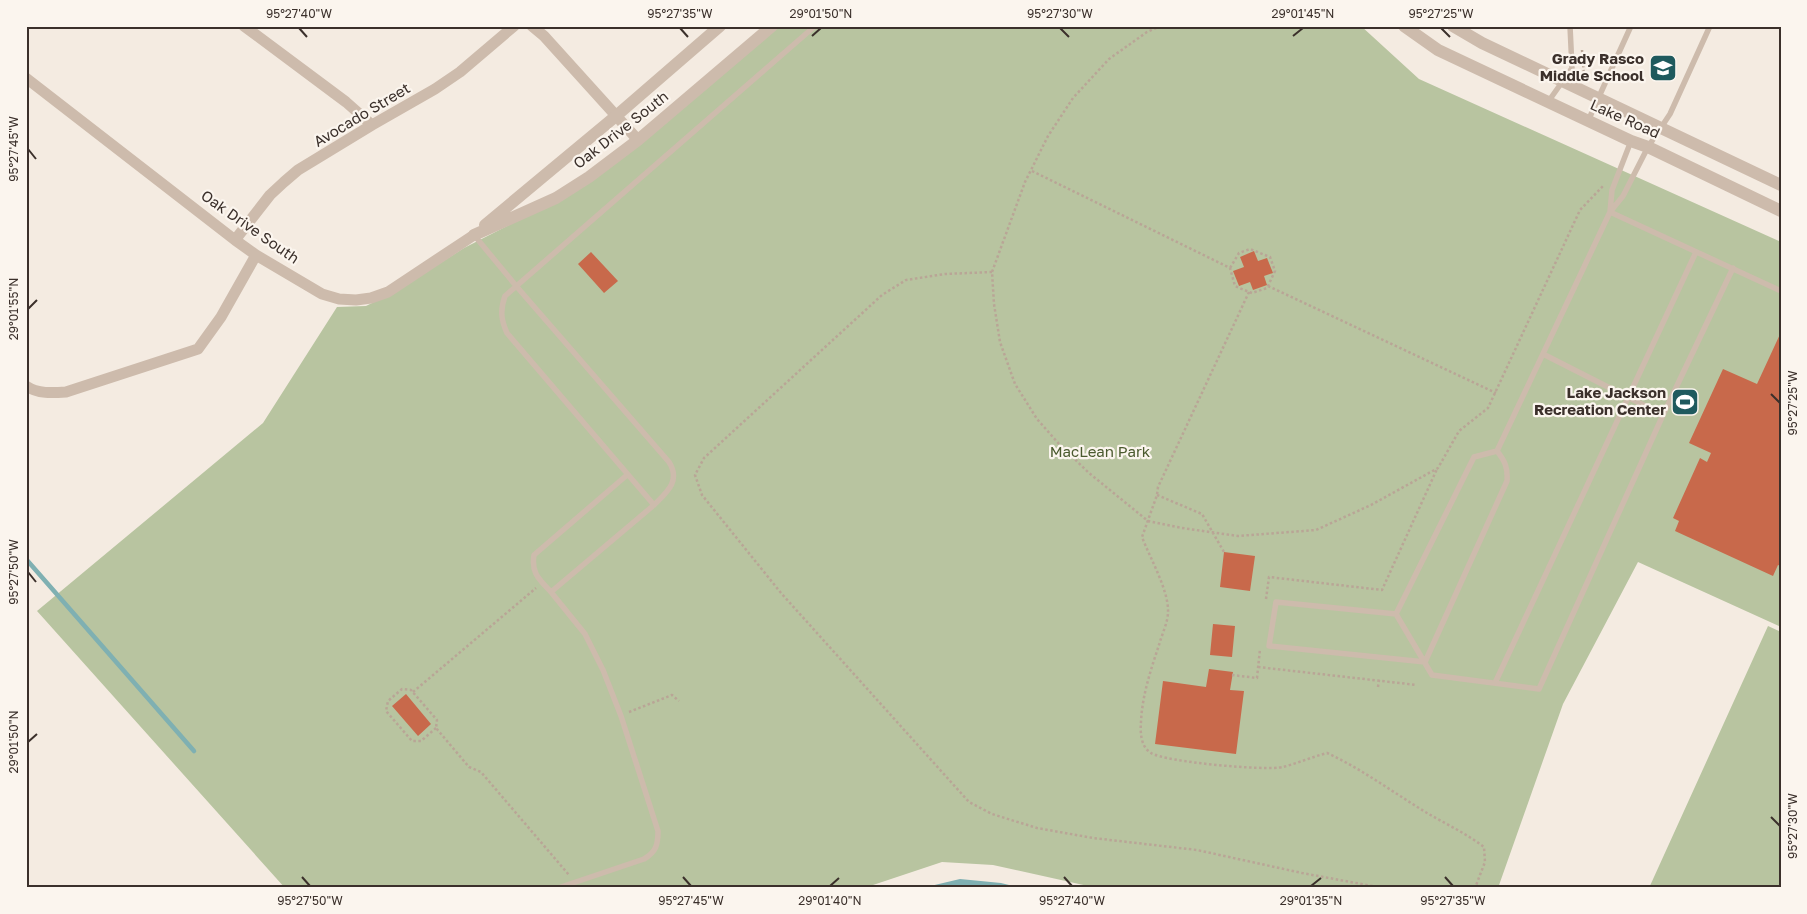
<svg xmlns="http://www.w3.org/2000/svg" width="1807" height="914" font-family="'Golos Text',sans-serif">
<rect width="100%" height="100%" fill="#f4ebe1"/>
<!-- green -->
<path fill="#b8c4a0" d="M 776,26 L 1361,26 L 1419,79 L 1781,242 L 1781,627 L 1638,562 L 1563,704 L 1498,888 L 1097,888 L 993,865 L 942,862 L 864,888 L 285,888 L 37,611 L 263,423 L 337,307 L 366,306 L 396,291 L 464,248 L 566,196 Z
M 1768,626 L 1781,632 L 1781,888 L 1649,888 Z"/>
<!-- water -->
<path fill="#7fb0b2" d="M 960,879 L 1001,883 L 1021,888 L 922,888 Z"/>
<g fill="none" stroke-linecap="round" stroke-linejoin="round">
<!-- stream -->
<path stroke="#7fb0b2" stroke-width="4.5" d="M 26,559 L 194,751"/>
</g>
<!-- building -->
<path fill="#c8694b" d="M 1254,251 L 1258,261 L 1267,258 L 1273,273 L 1264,276 L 1267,285 L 1253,290 L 1250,282 L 1239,286 L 1233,271 L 1244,267 L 1240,257 Z
M 591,252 L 618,281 L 604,293 L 578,264 Z
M 1781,332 L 1781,566 L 1778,565 L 1773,576 L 1675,531 L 1679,521 L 1673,518 L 1700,458 L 1707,462 L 1711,453 L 1689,443 L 1723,369 L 1757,384 Z
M 1224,552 L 1255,556 L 1250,591 L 1220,587 Z
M 1213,624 L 1235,626 L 1232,657 L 1210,655 Z
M 1209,669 L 1233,672 L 1230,690 L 1244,691 L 1236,754 L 1155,744 L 1163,681 L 1206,687 Z
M 406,694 L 431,724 L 418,736 L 392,706 Z"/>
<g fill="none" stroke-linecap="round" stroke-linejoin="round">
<!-- path -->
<path stroke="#b9a596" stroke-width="2.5" stroke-dasharray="2.5 2.5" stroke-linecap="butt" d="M 1161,26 L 1147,32 L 1109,59 L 1073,98 L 1048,136 L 1025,182 L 992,272 L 994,304 L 1000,342 L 1015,384 L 1037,419 L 1059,444 L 1089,473 L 1148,521 L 1182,528 L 1238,536 L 1316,530 L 1371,505 L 1438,468 L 1459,431 L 1488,408 L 1580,210 L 1603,186
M 1582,50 L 1584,74
M 1032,171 L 1230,268 L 1235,286 L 1249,292 L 1252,293 L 1267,288 L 1275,271 L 1270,257 L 1250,249 L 1239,253 L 1230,268
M 992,272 L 945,274 L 906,280 L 882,295 L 704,458 L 695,475 L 702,495 L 781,593 L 969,802 L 992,814 L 1037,828 L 1093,838 L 1197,850 L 1302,873 L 1383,888
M 1268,286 L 1496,393
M 1249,292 L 1158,487 L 1157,495 L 1142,537 C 1150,558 1169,591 1168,612 C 1168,622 1162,634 1159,645 C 1151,669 1142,696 1141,722 C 1140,733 1141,747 1151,753 C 1165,762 1266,771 1283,767 C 1298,763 1312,757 1327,753 C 1362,769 1394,793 1427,813 C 1446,824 1467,834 1484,847 L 1485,862 L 1475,888
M 1157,495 L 1202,514 L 1224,552
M 1266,599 L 1269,577 L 1382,590 L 1437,469
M 1258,667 L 1417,685
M 1232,675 L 1257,678 L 1260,649
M 1378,687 L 1379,680
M 413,692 L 536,588
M 629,712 L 672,695 L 679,701
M 436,728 L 421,741 L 412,741 L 386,711 L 388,701 L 402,689 L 411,690 L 437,720 L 436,728 L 469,767 L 481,772 L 569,875"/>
<!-- service -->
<path stroke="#cdbbac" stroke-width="5.5" d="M 1710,26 L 1670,114 L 1648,147 L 1623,196 L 1610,212 L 1781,291
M 1548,102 L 1572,68 L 1570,26
M 1588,121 L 1631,26
M 474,235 L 517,287 L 669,462 C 681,481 667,492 654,505
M 1543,354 L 1663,415
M 1497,451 C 1505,461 1508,468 1507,481 L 1425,662 L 1269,646 L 1276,602 L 1396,614 L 1474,457 L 1497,451 L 1610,212 L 1612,190 L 1631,141
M 551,592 C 539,579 531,573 534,555 L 627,475
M 1396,614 L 1432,675 L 1539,689 L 1663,415 L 1733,268
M 1495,683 L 1696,252
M 558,888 L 644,859 C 656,852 658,845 658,831 L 621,716 L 603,670 L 585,634 L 551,592 L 654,505 L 507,333 C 501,320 500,310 505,296 L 815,26"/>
<!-- minor -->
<path stroke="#cdbbac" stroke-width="11" d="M 244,26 L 346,102 L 372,125
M 532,26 L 544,36 L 638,140
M 26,78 L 235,240 L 256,255 L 322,294 L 339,299 L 356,300 L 371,298 L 388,292 L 474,235
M 235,240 L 270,195 L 284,182 L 298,170 L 372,125 L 435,89 L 460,72 L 514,26
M 26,386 C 38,394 52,393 66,392 L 198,349 L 221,317 L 256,255"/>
<!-- tertiary -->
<path stroke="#cdbbac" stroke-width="12" d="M 1404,26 L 1438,50 L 1631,141 L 1648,147 L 1781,211
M 1453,26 L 1482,43 L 1781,185
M 485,225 L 616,116 L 720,26
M 474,235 L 556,198 L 589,177 L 638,140 L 772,26"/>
</g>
<!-- ticks -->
<path fill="none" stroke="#3b302b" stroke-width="2" d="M 299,28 L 307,37M 680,28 L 688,37M 1060,28 L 1069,37M 1441,28 L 1450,37M 812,36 L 821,28M 1293,36 L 1303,28M 28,149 L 36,159M 28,309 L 37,300M 1771,394 L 1780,403M 28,572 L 36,582M 28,742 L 37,734M 1771,817 L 1780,826M 302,877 L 310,886M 683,877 L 691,886M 1064,877 L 1072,886M 1445,877 L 1453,886M 830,886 L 839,878M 1311,886 L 1321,878"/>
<!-- icons -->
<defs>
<g id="school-square" transform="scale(1.4375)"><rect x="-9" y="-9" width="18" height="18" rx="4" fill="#1f5a5e" stroke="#fbf5ee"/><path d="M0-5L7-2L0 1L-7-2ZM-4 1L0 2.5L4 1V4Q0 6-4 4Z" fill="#fff"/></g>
<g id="stadium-square" transform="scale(1.4375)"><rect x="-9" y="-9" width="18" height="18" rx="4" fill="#1f5a5e" stroke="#fbf5ee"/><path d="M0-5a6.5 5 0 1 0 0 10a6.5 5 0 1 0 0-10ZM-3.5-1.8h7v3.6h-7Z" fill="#fff"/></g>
</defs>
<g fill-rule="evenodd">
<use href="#school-square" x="1663" y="68"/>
<use href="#stadium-square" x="1685" y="402"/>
</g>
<g text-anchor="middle" stroke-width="4.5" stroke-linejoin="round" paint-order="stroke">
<!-- poi labels -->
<g font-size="15" font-weight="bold" fill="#3b302b" stroke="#fbf5ee" text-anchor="end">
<text x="1644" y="64">Grady Rasco<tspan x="1644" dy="17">Middle School</tspan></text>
<text x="1666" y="398">Lake Jackson<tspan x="1666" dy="17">Recreation Center</tspan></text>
</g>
<!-- street labels -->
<g font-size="15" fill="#3b302b" stroke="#fbf5ee">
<text transform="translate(362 115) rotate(-31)" y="5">Avocado Street</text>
<text transform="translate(1625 119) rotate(24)" y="5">Lake Road</text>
<text transform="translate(621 130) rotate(-38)" y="5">Oak Drive South</text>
<text transform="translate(250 227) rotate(35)" y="5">Oak Drive South</text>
</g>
<!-- park labels -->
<g font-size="15" fill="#4a5a2e" stroke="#fbf5ee">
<text x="1100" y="457">MacLean Park</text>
</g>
</g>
<!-- border -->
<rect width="1807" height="914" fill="none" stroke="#fbf5ee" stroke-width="55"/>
<rect x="28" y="28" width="1752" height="858" fill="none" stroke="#3b302b" stroke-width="2"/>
<g font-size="12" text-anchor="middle" fill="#3b302b">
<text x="299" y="18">95°27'40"W</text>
<text x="680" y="18">95°27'35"W</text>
<text x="821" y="18">29°01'50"N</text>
<text x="1060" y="18">95°27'30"W</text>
<text x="1303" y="18">29°01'45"N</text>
<text x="1441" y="18">95°27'25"W</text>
<text transform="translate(14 149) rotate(-90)" y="4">95°27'45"W</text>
<text transform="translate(14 309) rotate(-90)" y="4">29°01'55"N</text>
<text transform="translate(1793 403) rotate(-90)" y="4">95°27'25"W</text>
<text transform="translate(14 572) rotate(-90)" y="4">95°27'50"W</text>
<text transform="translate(14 742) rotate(-90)" y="4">29°01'50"N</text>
<text transform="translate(1793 826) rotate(-90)" y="4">95°27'30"W</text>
<text x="310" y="905">95°27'50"W</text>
<text x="691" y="905">95°27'45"W</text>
<text x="830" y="905">29°01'40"N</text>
<text x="1072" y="905">95°27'40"W</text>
<text x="1311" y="905">29°01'35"N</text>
<text x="1453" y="905">95°27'35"W</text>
</g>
</svg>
